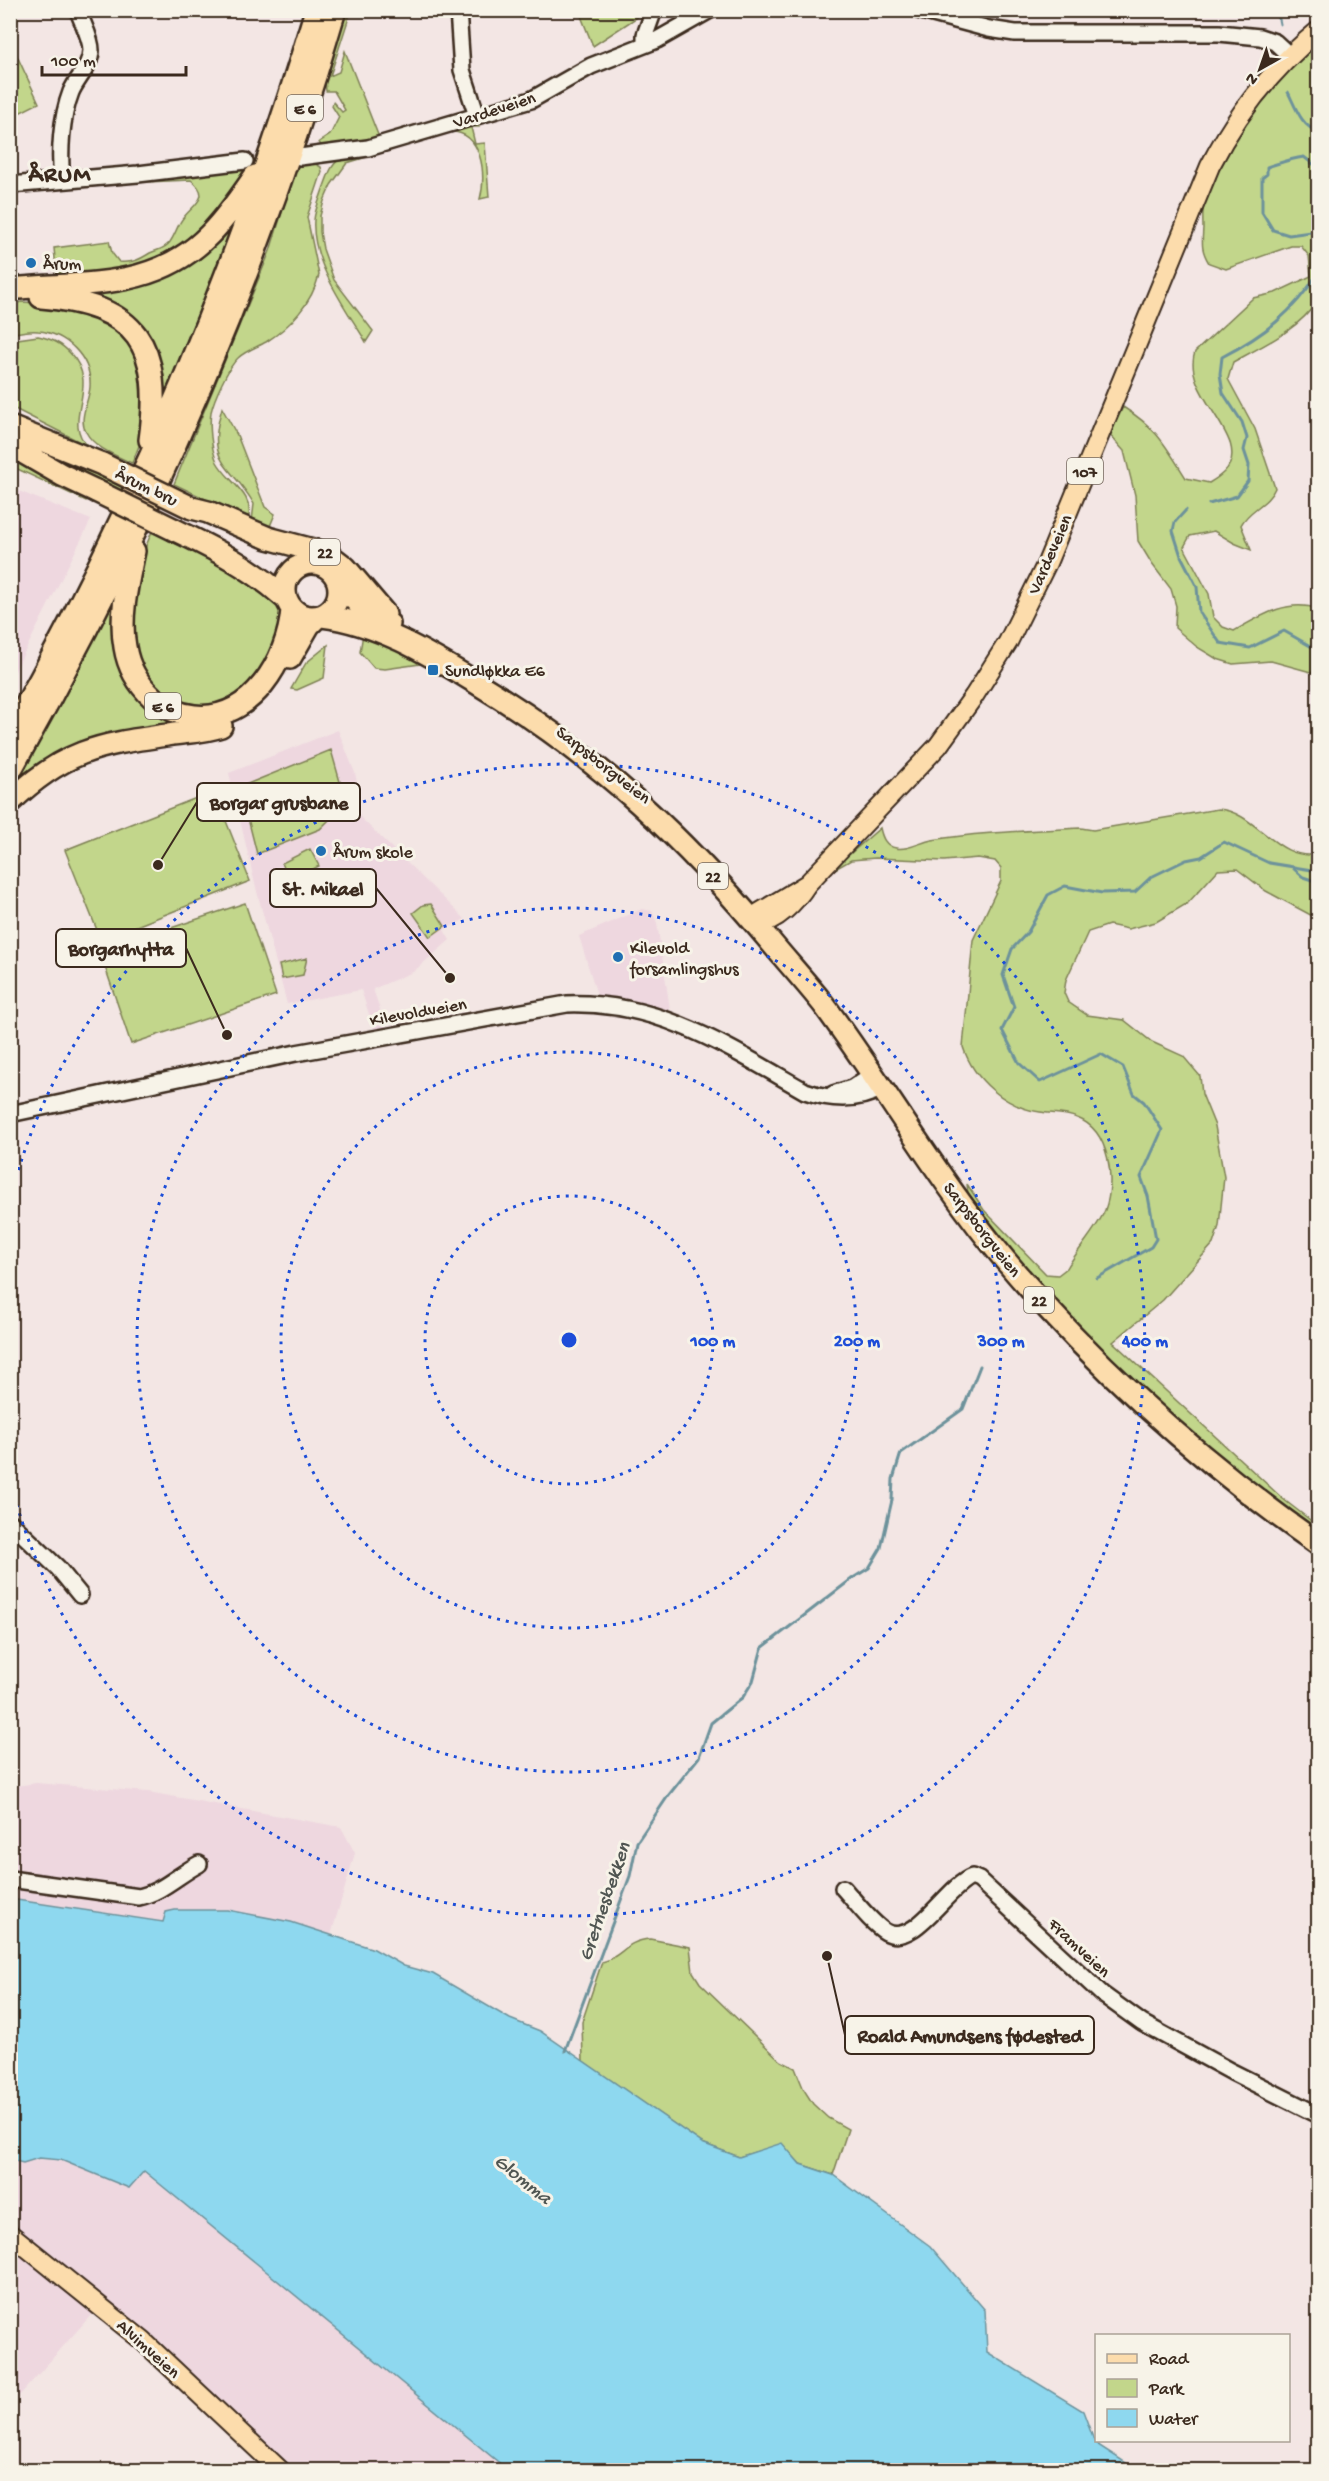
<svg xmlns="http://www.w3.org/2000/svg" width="1329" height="2481" font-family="'Gochi Hand',sans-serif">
<rect width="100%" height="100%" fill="#f3e6e4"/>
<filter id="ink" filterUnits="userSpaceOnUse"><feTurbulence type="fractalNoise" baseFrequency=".0167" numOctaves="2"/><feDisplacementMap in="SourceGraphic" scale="12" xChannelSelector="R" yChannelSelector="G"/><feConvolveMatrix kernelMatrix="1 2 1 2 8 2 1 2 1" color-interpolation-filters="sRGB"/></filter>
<g filter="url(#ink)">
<!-- built -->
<path fill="#eed7df" d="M 11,488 L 91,520 L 11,679 Z
M 338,730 L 355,773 L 358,787 L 353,806 L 361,818 L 465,919 L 444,930 L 450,940 L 413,972 L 373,989 L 389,1036 L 377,1038 L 361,990 L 287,1004 L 255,884 L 229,773 Z
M 642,909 L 652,911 L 657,923 L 670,1009 L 658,1015 L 596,1003 L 597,995 L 579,936 Z
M 36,1783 L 148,1792 L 341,1827 L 355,1853 L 331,1935 L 291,1922 L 228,1910 L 175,1910 L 164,1922 L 11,1899 L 10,1787 Z
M 39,2158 L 61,2160 L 129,2188 L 143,2171 L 508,2470 L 280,2470 L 100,2305 L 11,2405 L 11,2160 Z"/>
<!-- green -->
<path fill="#c2d68b" stroke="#7e8054" stroke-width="1.5" d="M 344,11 L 351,11 L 330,76 L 339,72 L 345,51 L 380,140 L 323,149 L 319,142 L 330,135 L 339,117 L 332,106 L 333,102 L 342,112 L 345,110 L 334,91 L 326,91 L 325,78 Z
M 579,11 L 643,11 L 642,14 L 593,46 Z
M 11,43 L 39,103 L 11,117 L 10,117 Z
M 1318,43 L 1318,300 C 1300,329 1263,346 1233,362 L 1228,379 L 1255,429 L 1275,488 C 1268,505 1249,509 1241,525 L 1251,550 L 1234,543 L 1214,531 L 1190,536 L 1184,547 L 1209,594 L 1213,617 L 1223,627 L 1234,631 C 1260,616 1288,598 1318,609 L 1318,674 L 1271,661 L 1233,664 L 1217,659 L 1197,647 L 1175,628 L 1176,606 L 1171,589 L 1152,564 L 1138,541 L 1135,495 L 1124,451 L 1110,435 L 1123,407 C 1157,428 1165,445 1186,478 L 1209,483 C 1214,480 1220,476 1224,472 C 1256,441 1180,394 1195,352 L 1253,298 L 1275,293 L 1311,276 L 1309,256 L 1301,246 L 1291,246 L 1226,269 L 1209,263 C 1201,250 1202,244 1203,228 C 1203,221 1202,213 1204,205 C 1215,147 1274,80 1318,43 Z
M 478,122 L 479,127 L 471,127 L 475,144 L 485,143 L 489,197 L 480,199 C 487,175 482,130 449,132 L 347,163 L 331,185 L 324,201 L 320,216 L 320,232 L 323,249 L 334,280 L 373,331 L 366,342 C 345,307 311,262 314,220 C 315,209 320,199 323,189 C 328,177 330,164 342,158 Z
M 312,162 L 321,167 L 322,172 L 307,217 L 319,275 C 312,303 290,327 266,342 C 257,347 245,351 238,358 C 228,367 214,399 211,412 C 209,426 211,448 217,462 C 227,481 256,495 248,519 L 174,484 L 270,251 L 297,164 Z
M 248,168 L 237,191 L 221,214 L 167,262 L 57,279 L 54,248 L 109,241 L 112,253 L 119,262 C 133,263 139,260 150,253 C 158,249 164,250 170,242 C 175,235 177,227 181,221 C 191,205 214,198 191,180 L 101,184 Z
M 242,206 L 158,411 L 156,363 L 86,298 L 88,287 L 141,281 Z
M 22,302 L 54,304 L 118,324 L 146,368 L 141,441 L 132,463 C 117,456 94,448 86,432 C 78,419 89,401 90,387 C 92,358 66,333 38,331 C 29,330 20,332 11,334 L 11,304 Z
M 38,336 C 52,339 61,343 71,354 C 102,387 60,420 88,446 L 11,407 L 11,340 Z
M 222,408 L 237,435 L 265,507 L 275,514 L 270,526 L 252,521 L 254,504 C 230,462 205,465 222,408 Z
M 20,437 L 125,482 L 119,494 L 49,461 Z
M 11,453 L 93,497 L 86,501 L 11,466 Z
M 153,529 L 216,559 L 267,592 L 281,610 L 284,623 L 265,670 L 236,700 L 191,710 L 149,687 L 129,635 L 141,558 Z
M 124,580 L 124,664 L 189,720 L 11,788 Z
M 363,634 L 427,663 L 385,669 L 374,668 L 360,652 Z
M 328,645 L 324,678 L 297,690 L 291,689 L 306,663 Z
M 331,750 L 346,803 L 320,829 L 257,854 L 240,787 Z
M 214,791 L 250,881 L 101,940 L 65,850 Z
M 1218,809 C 1256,811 1277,863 1318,854 L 1318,919 L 1266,891 L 1237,869 L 1218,870 L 1188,903 L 1156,922 L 1128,929 L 1109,925 L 1088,932 L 1066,980 L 1064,993 L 1068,1002 L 1087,1015 L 1124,1020 L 1152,1042 L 1183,1056 L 1200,1076 L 1202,1094 L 1215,1126 L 1224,1177 L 1219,1226 L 1213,1244 L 1163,1300 L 1113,1342 L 1283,1499 L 1318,1526 L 1318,1531 L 1278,1507 L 1136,1387 L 1047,1297 L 969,1203 L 967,1184 L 984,1210 L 1046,1274 L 1058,1275 L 1067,1268 C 1076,1252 1099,1226 1105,1210 C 1116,1181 1110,1130 1077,1118 C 1065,1113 1052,1114 1040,1112 C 1005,1107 974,1080 963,1047 L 973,940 L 1001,881 L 1001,868 L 995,861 L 978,858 L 944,861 L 876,858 L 851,860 L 828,873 L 880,828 C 882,837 885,846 896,848 C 906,851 921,842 932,840 C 981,832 1031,831 1081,828 L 1093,830 Z
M 310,849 L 319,866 L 290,881 L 282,863 Z
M 245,903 L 276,995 L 131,1044 L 100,952 Z
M 431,904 L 445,926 L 430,937 L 413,913 L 423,905 Z
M 307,958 L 303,975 L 282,979 L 279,965 Z
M 650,1939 L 690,1947 L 693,1972 L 700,1983 L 781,2061 L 795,2068 L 804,2090 L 813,2104 L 828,2118 L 848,2129 L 833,2175 L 800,2164 L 782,2144 L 739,2157 L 702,2143 L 583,2061 L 582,2022 L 602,1962 C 623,1957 624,1941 650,1939 Z"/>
<!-- water -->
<path fill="#8ed8ef" stroke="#6d929b" stroke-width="1.5" d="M 10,1899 L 163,1922 L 166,1912 L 175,1910 L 228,1910 L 291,1922 L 374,1949 L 404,1966 L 433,1974 L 510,2019 L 540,2031 L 702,2143 L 739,2157 L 782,2143 L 800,2164 L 833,2175 L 930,2246 L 985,2310 L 987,2352 L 1083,2411 L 1095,2443 L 1137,2470 L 508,2470 L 144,2171 L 129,2188 L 61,2160 L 39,2158 L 23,2163 L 11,2160 Z"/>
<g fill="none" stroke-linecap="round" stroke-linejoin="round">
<!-- stream -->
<path stroke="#6d929b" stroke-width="3" d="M 1277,10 L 1280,24
M 1288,92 C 1295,106 1302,128 1318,131
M 1318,163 L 1313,164 L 1304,157 C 1290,159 1280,163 1267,167 L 1267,174 L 1262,178 L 1262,212 L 1273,230 L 1289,235 L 1318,231
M 1209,504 L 1237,496 L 1248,481 L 1249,465 L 1244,450 L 1247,438 L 1242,422 L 1223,393 L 1220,374 L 1222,357 C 1264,335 1293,313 1318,273
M 1186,510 L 1175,522 L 1173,531 L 1181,556 L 1197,587 L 1199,612 L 1220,643 L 1250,648 L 1284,631 L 1312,647 L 1318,647
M 1294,869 L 1303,877 L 1318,882
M 1097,1278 L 1151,1247 L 1156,1239 L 1148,1196 L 1141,1177 L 1162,1130 L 1144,1102 L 1134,1094 L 1123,1067 L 1101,1054 L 1040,1082 L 1019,1063 L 1002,1030 L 1014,1007 L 1003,975 L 1012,949 L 1028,932 L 1048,895 L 1065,886 L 1102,893 L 1135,892 L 1151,877 L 1186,860 L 1201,857 L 1224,842 L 1269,863 L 1318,871
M 565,2051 L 630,1876 L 637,1842 L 668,1796 L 699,1757 L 711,1723 L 743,1697 L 753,1681 L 762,1648 L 853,1578 L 869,1568 L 881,1548 L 892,1500 L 893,1479 L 901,1453 L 963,1409 L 980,1366"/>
<!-- minor casing -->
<g stroke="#3b2a1e" stroke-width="20">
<path id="minor" d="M 458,10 L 462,70 L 477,116
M 918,10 L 989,29 L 1015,33 L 1219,33 L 1260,37 L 1275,42 L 1289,55
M 645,44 L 645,35 L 654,10
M 300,157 L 368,148 L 531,100 L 591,66 L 657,40 L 710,10
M 62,180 C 59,153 61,118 71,92 C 77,78 91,66 91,50 C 91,37 82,23 78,10
M 10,185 L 138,174 L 245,161
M 833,1094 L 852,1088 L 873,1074
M 10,1114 L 296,1053 L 567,1004 C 659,1001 728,1047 805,1091 C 831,1100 857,1102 882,1088
M 10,1522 L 58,1568 L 80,1595
M 10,1879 L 139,1897 C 162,1892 178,1875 199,1864
M 843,1888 C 854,1900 872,1924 886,1932 C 915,1948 946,1887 972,1877 L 979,1880 L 1102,1994 L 1142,2023 L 1232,2072 L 1318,2115"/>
</g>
<!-- major casing -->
<g stroke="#3b2a1e" stroke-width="22">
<path id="major" d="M 807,884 L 759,913 L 756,924 C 777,922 796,901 807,884 L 938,746 L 974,696 L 1008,642 L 1047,563 L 1210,166 C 1237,113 1272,69 1318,31
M 10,2234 L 143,2341 L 280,2470"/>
</g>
<!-- highway casing -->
<g stroke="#3b2a1e" stroke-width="26">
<path id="highway" d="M 10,289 C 83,281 154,292 210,234 C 227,217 241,196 255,176
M 41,297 C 138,305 163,346 150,440
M 10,427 L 102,464
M 10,445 L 62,475 L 96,491
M 192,508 L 208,512 L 268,538 L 328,554 L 345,567 L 385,614
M 175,530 C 215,549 252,568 285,598
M 134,551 C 128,581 119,616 125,647 C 128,666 138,684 153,698 C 165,708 178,714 194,716 C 251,722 288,660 292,610
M285 590a27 27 0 1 1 54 0a27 27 0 1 1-54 0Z
M 339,584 L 365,610 L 389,624
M 322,616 C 380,623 432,656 480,685 C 600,758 686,840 775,947 C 791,966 809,986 824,1005 C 886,1089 938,1180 1005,1260 C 1097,1369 1201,1462 1318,1544
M 290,658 L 309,625 L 317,617
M 10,734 C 139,505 241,262 316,10
M 10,771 C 146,530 258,277 335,10
M 10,802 C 63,751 97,745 167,735 C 184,732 204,732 221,726"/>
</g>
<!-- minor -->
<use href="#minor" stroke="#f7f3e8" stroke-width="15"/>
<!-- major -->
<use href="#major" stroke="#fcdcac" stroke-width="18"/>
<!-- highway -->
<use href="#highway" stroke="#fcdcac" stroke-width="21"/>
<!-- highway-bridge casing -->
<g stroke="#3b2a1e" stroke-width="26" stroke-linecap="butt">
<path id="highway-bridge" d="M 102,464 L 192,508
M 96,491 L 175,530"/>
</g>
<!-- highway-bridge -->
<use href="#highway-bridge" stroke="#fcdcac" stroke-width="21"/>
</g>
</g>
<!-- distance rings -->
<g fill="none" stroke="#1d4ed8" stroke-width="3" stroke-dasharray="3 6">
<circle cx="569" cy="1340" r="144"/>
<circle cx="569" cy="1340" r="288"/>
<circle cx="569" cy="1340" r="432"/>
<path d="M11 1196A576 576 0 1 1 11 1484"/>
</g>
<!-- markers -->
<g fill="#1f6fb2" stroke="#f7f3e8" stroke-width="2">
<circle cx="31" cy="263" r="6"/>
<rect x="427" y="664" width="12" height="12" rx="3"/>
<circle cx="321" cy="851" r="6"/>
<circle cx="618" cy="957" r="6"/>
</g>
<g text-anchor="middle" stroke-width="6" stroke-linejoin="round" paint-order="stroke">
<!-- shield labels -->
<g fill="#f7f3e8" stroke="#73665b" stroke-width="1.5">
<rect x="287" y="95" width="36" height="26" rx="4.5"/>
<rect x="1067" y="458" width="36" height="26" rx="4.5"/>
<rect x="310" y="539" width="30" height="26" rx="4.5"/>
<rect x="145" y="693" width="36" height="26" rx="4.5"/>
<rect x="698" y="863" width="30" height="26" rx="4.5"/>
<rect x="1024" y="1287" width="30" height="26" rx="4.5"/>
</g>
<g font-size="16" font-weight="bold" fill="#3b2a1e">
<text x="305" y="114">E 6</text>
<text x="1085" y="477">107</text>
<text x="325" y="558">22</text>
<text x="163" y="712">E 6</text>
<text x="713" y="882">22</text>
<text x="1039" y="1306">22</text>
</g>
<!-- street labels -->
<g font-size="18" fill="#3b2a1e" stroke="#f7f3e8">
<text transform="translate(494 109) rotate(-18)" y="6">Vardeveien</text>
<text transform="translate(147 486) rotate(26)" y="6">Årum bru</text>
<text transform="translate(1049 554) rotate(-66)" y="6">Vardeveien</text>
<text transform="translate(604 764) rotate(38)" y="6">Sarpsborgveien</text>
<text transform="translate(418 1011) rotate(-10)" y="6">Kilevoldveien</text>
<text transform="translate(983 1229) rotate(52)" y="6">Sarpsborgveien</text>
<text transform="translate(1080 1947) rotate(43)" y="6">Framveien</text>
<text transform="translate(149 2348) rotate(42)" y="6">Alvimveien</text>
</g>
<!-- poi labels -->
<g font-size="18" fill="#3b2a1e" stroke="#f7f3e8" text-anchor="start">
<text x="43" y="269">Årum</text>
<text x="445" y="676">Sundløkka E6</text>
<text x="333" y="857">Årum skole</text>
<text x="630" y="953">Kilevold<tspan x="630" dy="21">forsamlingshus</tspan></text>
</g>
<!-- water labels -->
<g font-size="20" font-style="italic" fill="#505652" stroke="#f7f3e8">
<text transform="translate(603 1901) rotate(-71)" y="7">Gretnesbekken</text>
<text transform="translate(524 2178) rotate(39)" y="7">Glomma</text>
</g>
<!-- district labels -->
<g font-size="24" font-weight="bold" letter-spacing="1.5" fill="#3b2a1e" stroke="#f7f3e8">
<text x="60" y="181">ÅRUM</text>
</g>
</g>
<circle cx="569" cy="1340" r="9" fill="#1d4ed8" stroke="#f7f3e8" stroke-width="3"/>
<g font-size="18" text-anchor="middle" font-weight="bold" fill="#1d4ed8" stroke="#f7f3e8" stroke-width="6" stroke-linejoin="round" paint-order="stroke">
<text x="713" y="1346">100 m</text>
<text x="857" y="1346">200 m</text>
<text x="1001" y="1346">300 m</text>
<text x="1145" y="1346">400 m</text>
</g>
<!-- callouts -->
<path fill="none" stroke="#3b2a1e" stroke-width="2" d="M158 865L197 802M450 978L376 888M227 1035L186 948M827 1956L845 2035"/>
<g fill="#3b2a1e" stroke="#f7f3e8" stroke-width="2">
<circle cx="158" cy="865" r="6"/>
<circle cx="450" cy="978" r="6"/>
<circle cx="227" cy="1035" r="6"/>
<circle cx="827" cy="1956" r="6"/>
</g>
<g fill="#f7f3e8" stroke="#3b2a1e" stroke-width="2">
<rect x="197" y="783" width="163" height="38" rx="6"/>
<rect x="270" y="869" width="106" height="38" rx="6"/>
<rect x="56" y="929" width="130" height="38" rx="6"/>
<rect x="845" y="2016" width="249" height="38" rx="6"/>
</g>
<g font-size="20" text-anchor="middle" font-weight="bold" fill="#3b2a1e">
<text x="279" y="809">Borgar grusbane</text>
<text x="323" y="895">St. Mikael</text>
<text x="121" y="955">Borgarhytta</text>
<text x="970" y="2042">Roald Amundsens fødested</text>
</g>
<!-- margin -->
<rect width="1329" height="2481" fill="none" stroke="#f7f3e8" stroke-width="36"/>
<rect x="18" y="18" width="1293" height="2445" fill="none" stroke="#3b2a1e" stroke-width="2" filter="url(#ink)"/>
<!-- legend -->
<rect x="1095" y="2334" width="195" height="108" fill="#f7f3e8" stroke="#aca397" stroke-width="1.5"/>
<rect x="1107" y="2354" width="30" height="9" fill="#fcdcac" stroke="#aca397" stroke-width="1.5"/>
<text x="1149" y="2364" font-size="18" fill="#3b2a1e">Road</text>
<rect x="1107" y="2379" width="30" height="18" fill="#c2d68b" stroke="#aca397" stroke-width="1.5"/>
<text x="1149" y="2394" font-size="18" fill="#3b2a1e">Park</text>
<rect x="1107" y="2409" width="30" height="18" fill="#8ed8ef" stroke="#aca397" stroke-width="1.5"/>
<text x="1149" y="2424" font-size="18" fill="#3b2a1e">Water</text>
<!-- north arrow -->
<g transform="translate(1260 69) rotate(220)" stroke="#f7f3e8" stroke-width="4.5" paint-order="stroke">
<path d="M0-4.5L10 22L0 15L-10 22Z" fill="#3b2a1e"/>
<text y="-9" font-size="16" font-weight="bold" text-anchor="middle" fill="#3b2a1e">N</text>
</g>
<!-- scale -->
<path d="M42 66v9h144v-9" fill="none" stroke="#3b2a1e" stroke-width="3"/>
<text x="51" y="66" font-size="18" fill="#3b2a1e" stroke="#f7f3e8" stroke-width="4.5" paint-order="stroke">100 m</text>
</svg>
